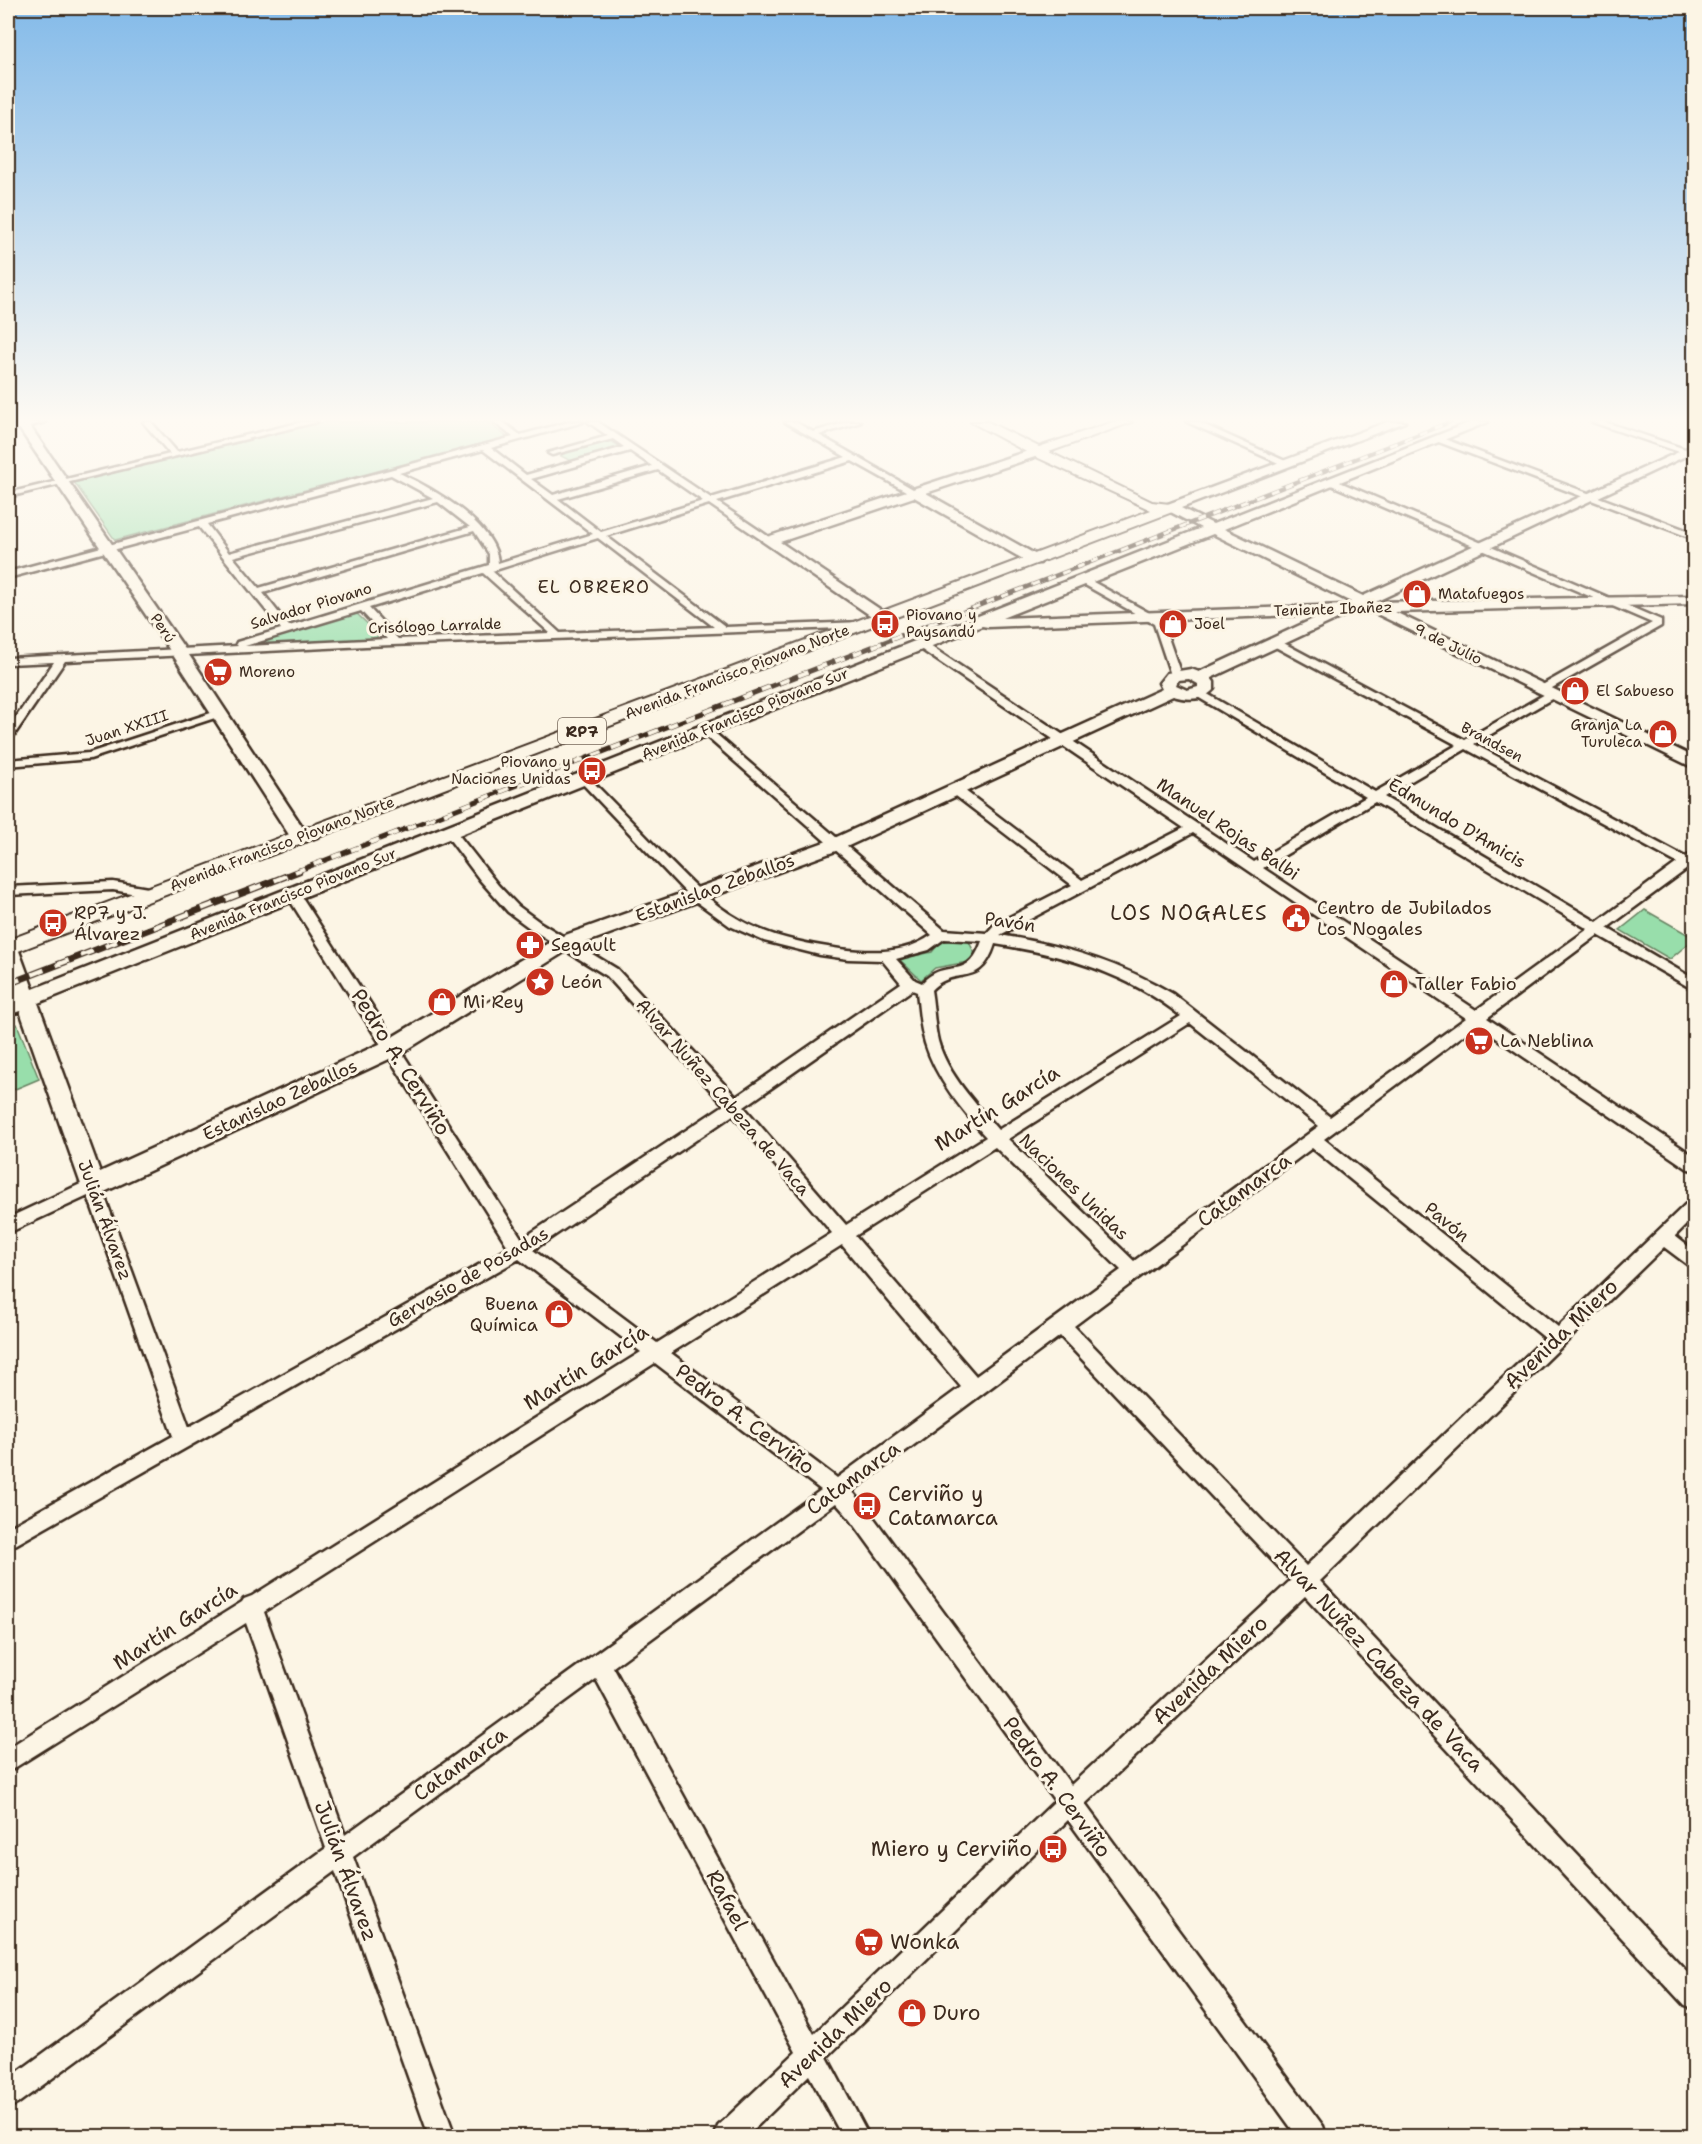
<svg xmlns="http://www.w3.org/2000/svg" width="1702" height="2144" font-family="'Shantell Sans',sans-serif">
<rect width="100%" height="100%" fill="#fcf5e5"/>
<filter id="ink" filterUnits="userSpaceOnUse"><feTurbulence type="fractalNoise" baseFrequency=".0167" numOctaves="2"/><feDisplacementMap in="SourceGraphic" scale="12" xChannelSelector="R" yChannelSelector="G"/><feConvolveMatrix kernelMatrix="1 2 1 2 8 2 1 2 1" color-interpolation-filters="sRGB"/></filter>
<g filter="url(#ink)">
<!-- green -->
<path fill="#98deab" stroke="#6a8464" stroke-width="1.5" d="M 324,422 L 487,422 L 507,437 L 115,540 L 74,482 Z
M 606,441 L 612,442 L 621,448 L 573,462 L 561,456 L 564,453 Z
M 355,612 L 378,634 L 377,637 L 373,640 L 257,645 L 257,641 Z
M 1645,910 L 1694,938 L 1694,939 L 1670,959 L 1620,930 Z
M 959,939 L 969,942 L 975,954 L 968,962 L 935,968 L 921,980 L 899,959 L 932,952 C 940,941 946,940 959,939 Z
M 17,1024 L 39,1079 L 8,1092 L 8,1028 Z"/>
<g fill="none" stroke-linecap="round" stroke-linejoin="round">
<!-- street casing -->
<g stroke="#3b2a1e" stroke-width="5">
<path id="street" d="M 30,422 L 45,422 L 8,432 L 8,428 Z
M 143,422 L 151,422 L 177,452 L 302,422 L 317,422 L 8,497 L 8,493 L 170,454 Z
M 494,422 L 503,422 L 520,435 L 569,422 L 583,422 L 491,448 L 526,475 L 624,447 L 613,439 L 552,455 L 548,453 L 608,436 L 588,422 L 598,422 L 711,498 L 846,457 L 785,422 L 795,422 L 813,432 L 847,422 L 861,422 L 819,435 L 920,493 L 913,495 L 852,461 L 717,502 L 772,539 L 772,543 L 766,543 L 709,504 L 606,536 L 726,627 L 863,622 L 867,623 L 867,627 L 366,646 L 65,661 L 12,738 L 8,739 L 8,729 L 54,662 L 8,664 L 8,658 L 238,646 L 236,644 L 237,642 L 281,629 L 199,527 L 8,578 L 8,572 L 513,437 ZM 483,450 L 593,534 L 498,563 C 497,525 431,487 399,473 ZM 630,451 L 652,466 L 553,495 L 531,479 ZM 658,470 L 703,501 L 601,532 L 558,499 ZM 391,475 L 433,498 L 229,553 L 207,524 ZM 438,502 L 470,527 L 259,588 L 233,557 ZM 474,531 L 489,554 L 489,565 L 289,626 L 263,593 ZM 598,538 L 714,627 L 560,633 L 492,571 ZM 483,573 L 550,633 L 398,639 L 369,608 ZM 361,611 L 387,639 L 245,646 Z
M 1187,422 L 1198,422 L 1292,464 L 1285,466 Z
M 1592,422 L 1605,422 L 1694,452 L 1694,457 Z
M 1439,437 L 1694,533 L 1694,539 L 1436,441 L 1436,437 Z
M 1329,480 L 1335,480 L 1661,620 L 1661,626 L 1545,692 L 1537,692 L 1537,688 L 1652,623 L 1329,484 Z
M 1078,577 L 1084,577 L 1162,620 L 1181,675 L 1180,677 L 1172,677 L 1171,675 L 1154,624 L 1078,581 Z
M 1270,640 L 1278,640 L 1465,740 L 1547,693 L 1555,693 L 1555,697 L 1474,744 L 1685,857 L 1694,853 L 1694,869 L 1687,869 L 1607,928 L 1694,979 L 1694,990 L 1598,935 L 1487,1018 L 1694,1156 L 1694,1170 L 1688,1169 L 1477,1025 L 1324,1139 L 1558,1327 L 1688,1202 L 1694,1200 L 1694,1217 L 1675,1236 L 1694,1251 L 1694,1267 L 1688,1265 L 1664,1247 L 1320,1581 L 1694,1979 L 1694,2009 L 1685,2006 L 1305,1596 L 1085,1804 L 1323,2126 L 1326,2136 L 1297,2136 L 1068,1820 L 827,2057 L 869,2136 L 842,2136 L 809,2075 L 747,2136 L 715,2136 L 718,2126 L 796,2052 L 596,1679 L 353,1857 L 455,2136 L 429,2136 L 335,1871 L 17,2104 L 8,2108 L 8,2079 L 326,1848 L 246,1623 L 8,1772 L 8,1748 L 242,1602 L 244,1599 L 252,1596 L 641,1352 L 519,1259 L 8,1549 L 8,1528 L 173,1436 L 88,1196 L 8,1233 L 8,1218 L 87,1181 L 93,1179 L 99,1181 L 189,1427 L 509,1248 L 286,894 L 288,891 L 298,891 L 522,1239 L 724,1105 L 607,976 L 531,929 L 508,912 L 480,880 L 444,832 L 446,829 L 454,829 L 498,885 L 518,906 L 541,923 L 617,969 L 736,1097 L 901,983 L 882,960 L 848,959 L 820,955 L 764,941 L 730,926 L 690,897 L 580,781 L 580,777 L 588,777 C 613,802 637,827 661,852 C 686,877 709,903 740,920 C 770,937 806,944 840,949 C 872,953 906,954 932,935 L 699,730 L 705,727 L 709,728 L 944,930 L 987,933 L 994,925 L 1072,885 L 952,793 L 952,787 L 960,787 L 1082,880 L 1184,828 L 916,646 L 916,642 L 924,642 L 1254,862 L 1366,797 L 1196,696 L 1196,692 L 1204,692 L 1375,792 L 1457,745 L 1270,644 ZM 1466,749 L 1677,863 L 1597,922 L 1384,797 ZM 1375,802 L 1588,929 L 1476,1010 L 1263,868 ZM 1193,833 L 1466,1018 L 1330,1117 L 1173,994 C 1119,962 1062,945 1000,935 ZM 944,939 L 982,941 C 967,984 947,956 922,983 L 915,980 L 896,959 L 929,950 ZM 995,944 C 1063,955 1126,972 1181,1016 L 998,1130 C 976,1104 947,1074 938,1041 C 934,1025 934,1007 931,990 C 956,964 980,991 995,944 ZM 912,990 L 917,992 C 919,1008 920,1027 925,1043 C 936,1079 962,1110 986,1137 L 846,1225 L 744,1107 ZM 1190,1023 L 1319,1126 L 1134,1261 L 1008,1139 ZM 733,1115 L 832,1233 L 657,1343 L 533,1250 ZM 995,1147 L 1121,1270 L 976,1376 L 855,1236 ZM 1312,1148 L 1545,1338 L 1306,1566 L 1074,1326 ZM 842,1245 L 961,1387 L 837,1478 L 671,1353 ZM 1060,1336 L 1291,1580 L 1071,1785 L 865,1506 L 852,1491 ZM 655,1363 L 821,1490 L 345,1835 L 264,1612 ZM 836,1503 L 851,1520 L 1055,1801 L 814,2034 L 613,1667 Z
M 217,711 L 221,712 L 221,716 L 90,759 L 8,766 L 8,760 L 89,753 Z
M 113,882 L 154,889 L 161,893 L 154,897 L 113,890 L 8,895 L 8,887 Z"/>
</g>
<!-- secondary casing -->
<g stroke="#3b2a1e" stroke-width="5">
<path id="secondary" d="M 15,422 L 27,422 L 187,652 L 309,837 L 307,841 L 293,841 L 171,652 Z
M 1387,422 L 1405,422 L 1181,508 L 1213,524 L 1471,422 L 1488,422 L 1224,529 L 1363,596 L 1694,445 L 1694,452 L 1375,602 L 1694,596 L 1694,604 L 1395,612 L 1694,757 L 1694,768 L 1373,612 L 1350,613 L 1211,678 L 1214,682 L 1214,689 C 1204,701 1187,700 1173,696 L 844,848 L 571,948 L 400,1054 L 102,1193 L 93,1196 L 84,1193 L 20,1011 L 8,1015 L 8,999 L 15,996 L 8,976 L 8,941 L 15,943 L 18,948 L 33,989 L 1201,528 L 1163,508 L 1165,505 ZM 1213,534 L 1351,602 L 1345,605 L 1002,618 ZM 1324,614 L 1199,672 L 1191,669 L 1167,673 L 1159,683 L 1162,689 L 830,840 L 557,938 L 384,1042 L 100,1172 L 38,1003 L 982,626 L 988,627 ZM 1189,679 L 1198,684 L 1198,687 L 1187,690 L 1176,685 L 1178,680 Z
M 1037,448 L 1041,449 L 1041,455 L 926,493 L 1040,557 L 1042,560 L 1040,563 L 1030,563 L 914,497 L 780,542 L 887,614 L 889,617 L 887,620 L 877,620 L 762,541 L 764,538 Z"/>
</g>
<!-- primary casing -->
<g stroke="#3b2a1e" stroke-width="4">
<path id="primary" d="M 971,422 L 988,422 L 1039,447 L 1113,422 L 1132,422 L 1049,452 L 1152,502 L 1170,504 L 1177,508 L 1175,511 L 8,955 L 8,940 L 1151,510 L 1032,455 Z"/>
</g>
<!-- street -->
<use href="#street" fill="#fcf5e5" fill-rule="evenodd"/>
<!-- secondary -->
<use href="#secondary" fill="#fcf5e5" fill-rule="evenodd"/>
<!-- primary -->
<use href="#primary" fill="#fcf5e5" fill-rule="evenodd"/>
<!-- rail-far2 casing -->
<g stroke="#3b2a1e" stroke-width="4.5">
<path id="rail-far2" d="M 942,620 L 1450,422"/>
</g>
<!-- rail-far1 casing -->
<g stroke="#3b2a1e" stroke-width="5">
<path id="rail-far1" d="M 295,872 L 946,618"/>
</g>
<!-- rail casing -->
<g stroke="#3b2a1e" stroke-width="7">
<path id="rail" d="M 8,984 L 299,871"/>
</g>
<!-- rail-far2 -->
<use href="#rail-far2" stroke="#fcf5e5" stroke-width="3" stroke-dasharray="8" stroke-linecap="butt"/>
<!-- rail-far1 -->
<use href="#rail-far1" stroke="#fcf5e5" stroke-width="4" stroke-dasharray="10" stroke-linecap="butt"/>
<!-- rail -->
<use href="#rail" stroke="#fcf5e5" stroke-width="4.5" stroke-dasharray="13" stroke-linecap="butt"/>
</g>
</g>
<!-- sky -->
<linearGradient id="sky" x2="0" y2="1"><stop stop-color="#83bae9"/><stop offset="0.58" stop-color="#fefaf3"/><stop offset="1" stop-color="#fefaf3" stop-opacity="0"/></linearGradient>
<rect width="1702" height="723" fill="url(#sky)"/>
<!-- icons -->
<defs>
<g id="shop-disc" transform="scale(1.5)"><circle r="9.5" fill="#c8321e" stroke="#fcf5e5"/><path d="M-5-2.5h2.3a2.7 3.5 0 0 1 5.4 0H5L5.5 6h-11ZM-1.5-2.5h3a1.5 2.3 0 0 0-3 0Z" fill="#fff"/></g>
<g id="bus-disc" transform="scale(1.5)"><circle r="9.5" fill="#c8321e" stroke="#fcf5e5"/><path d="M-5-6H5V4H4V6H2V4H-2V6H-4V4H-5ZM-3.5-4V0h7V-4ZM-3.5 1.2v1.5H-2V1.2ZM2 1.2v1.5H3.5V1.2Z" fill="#fff"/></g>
<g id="supermarket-disc" transform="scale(1.5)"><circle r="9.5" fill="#c8321e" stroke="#fcf5e5"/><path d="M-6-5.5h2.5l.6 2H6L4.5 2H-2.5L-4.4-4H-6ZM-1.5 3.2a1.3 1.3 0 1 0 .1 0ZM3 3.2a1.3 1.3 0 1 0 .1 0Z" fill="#fff"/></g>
<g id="civic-disc" transform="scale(1.5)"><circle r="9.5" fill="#c8321e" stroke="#fcf5e5"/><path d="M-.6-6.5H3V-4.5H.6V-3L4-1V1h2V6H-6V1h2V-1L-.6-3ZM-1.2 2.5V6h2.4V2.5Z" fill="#fff"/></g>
<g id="pharmacy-disc" transform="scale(1.5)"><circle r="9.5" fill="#c8321e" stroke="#fcf5e5"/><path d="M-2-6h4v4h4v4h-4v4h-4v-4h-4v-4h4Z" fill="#fff"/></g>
<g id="sight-disc" transform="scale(1.5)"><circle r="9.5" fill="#c8321e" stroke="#fcf5e5"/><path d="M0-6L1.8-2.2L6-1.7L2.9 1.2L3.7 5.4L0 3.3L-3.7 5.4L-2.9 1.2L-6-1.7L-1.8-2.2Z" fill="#fff"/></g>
</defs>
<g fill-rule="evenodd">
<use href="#shop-disc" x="1417" y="594"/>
<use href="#bus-disc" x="885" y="624"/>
<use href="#shop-disc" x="1173" y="624"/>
<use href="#supermarket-disc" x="218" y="672"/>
<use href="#shop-disc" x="1575" y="691"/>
<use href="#shop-disc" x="1663" y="734"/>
<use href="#bus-disc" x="592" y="771"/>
<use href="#civic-disc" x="1296" y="918"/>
<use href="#bus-disc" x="53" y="923"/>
<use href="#pharmacy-disc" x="530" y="945"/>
<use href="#sight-disc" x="540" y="982"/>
<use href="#shop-disc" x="1394" y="984"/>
<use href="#shop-disc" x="442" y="1002"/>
<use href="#supermarket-disc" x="1479" y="1041"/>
<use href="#shop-disc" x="559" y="1314"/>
<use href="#bus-disc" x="867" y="1506"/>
<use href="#bus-disc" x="1053" y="1849"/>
<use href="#supermarket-disc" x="869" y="1942"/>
<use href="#shop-disc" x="912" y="2013"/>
</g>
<g text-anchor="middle" stroke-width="6" stroke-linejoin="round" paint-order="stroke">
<!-- far-poi labels -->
<g font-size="15" fill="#3b2a1e" stroke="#fcf5e5" text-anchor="start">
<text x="1438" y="599">Matafuegos</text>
<text x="906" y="620">Piovano y<tspan x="906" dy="17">Paysandú</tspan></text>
<text x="1194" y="629">Joel</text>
<text x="239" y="677">Moreno</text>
<text x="1596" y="696">El Sabueso</text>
<text x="1642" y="730" text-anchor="end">Granja La<tspan x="1642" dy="17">Turuleca</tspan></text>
<text x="571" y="767" text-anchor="end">Piovano y<tspan x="571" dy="17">Naciones Unidas</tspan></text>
</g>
<!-- far-street labels -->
<g font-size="15" fill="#3b2a1e" stroke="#fcf5e5">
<text transform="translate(311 606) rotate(-17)" y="5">Salvador Piovano</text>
<text transform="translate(1333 609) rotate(-2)" y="5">Teniente Ibañez</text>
<text transform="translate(435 626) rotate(-2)" y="5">Crisólogo Larralde</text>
<text transform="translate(163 628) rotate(56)" y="5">Perú</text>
<text transform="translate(1448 644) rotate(26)" y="5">9 de Julio</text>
<text transform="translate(737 672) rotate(-21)" y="5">Avenida Francisco Piovano Norte</text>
<text transform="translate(745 714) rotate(-22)" y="5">Avenida Francisco Piovano Sur</text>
<text transform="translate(127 728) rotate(-18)" y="5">Juan XXIII</text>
<text transform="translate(1492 742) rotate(28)" y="5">Brandsen</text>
<text transform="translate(282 844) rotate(-21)" y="5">Avenida Francisco Piovano Norte</text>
<text transform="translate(293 894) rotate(-22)" y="5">Avenida Francisco Piovano Sur</text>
</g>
<!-- shield labels -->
<rect fill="#fcf5e5" stroke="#75675a" stroke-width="1.5" x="558" y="718" width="48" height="26" rx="4.5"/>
<g font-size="16" font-weight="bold" fill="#3b2a1e">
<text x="582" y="737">RP7</text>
</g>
<!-- far-quarter labels -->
<g font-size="18" letter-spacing="1.5" fill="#3b2a1e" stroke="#fcf5e5">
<text x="594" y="593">EL OBRERO</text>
</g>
<!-- street labels -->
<g font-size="18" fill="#3b2a1e" stroke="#fcf5e5">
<text transform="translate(1457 823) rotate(31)" y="6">Edmundo D'Amicis</text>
<text transform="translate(1228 829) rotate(34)" y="6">Manuel Rojas Balbi</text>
<text transform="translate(715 888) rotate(-20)" y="6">Estanislao Zeballos</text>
<text transform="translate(1010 922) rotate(9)" y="6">Pavón</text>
<text transform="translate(723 1097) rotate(49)" y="6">Alvar Nuñez Cabeza de Vaca</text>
<text transform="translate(280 1100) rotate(-25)" y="6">Estanislao Zeballos</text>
<text transform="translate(1074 1187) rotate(44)" y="6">Naciones Unidas</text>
<text transform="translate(105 1220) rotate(70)" y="6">Julián Álvarez</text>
<text transform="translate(1447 1222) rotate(39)" y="6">Pavón</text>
<text transform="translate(468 1277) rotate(-30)" y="6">Gervasio de Posadas</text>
</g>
<!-- poi labels -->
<g font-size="18" fill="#3b2a1e" stroke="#fcf5e5" text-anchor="start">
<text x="1317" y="914">Centro de Jubilados<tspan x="1317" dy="21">Los Nogales</tspan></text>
<text x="74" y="919">RP7 y J.<tspan x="74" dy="21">Álvarez</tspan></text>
<text x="551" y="951">Segault</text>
<text x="561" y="988">León</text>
<text x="1415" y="990">Taller Fabio</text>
<text x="463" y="1008">Mi Rey</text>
<text x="1500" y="1047">La Neblina</text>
<text x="538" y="1310" text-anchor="end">Buena<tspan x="538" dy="21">Química</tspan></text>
</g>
<!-- quarter labels -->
<g font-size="21" letter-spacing="1.5" fill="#3b2a1e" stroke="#fcf5e5">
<text x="1189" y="920">LOS NOGALES</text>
</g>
<!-- near-street labels -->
<g font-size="21" fill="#3b2a1e" stroke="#fcf5e5">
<text transform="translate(401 1062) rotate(58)" y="7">Pedro A. Cerviño</text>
<text transform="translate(997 1108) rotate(-32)" y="7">Martín García</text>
<text transform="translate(1244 1190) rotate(-36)" y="7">Catamarca</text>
<text transform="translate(1561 1334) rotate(-44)" y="7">Avenida Miero</text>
<text transform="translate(586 1367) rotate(-32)" y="7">Martín García</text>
<text transform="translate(745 1419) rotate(37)" y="7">Pedro A. Cerviño</text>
<text transform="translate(853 1478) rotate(-36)" y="7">Catamarca</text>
<text transform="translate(175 1626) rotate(-33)" y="7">Martín García</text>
<text transform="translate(1379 1660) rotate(47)" y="7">Alvar Nuñez Cabeza de Vaca</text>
<text transform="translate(1210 1670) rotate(-43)" y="7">Avenida Miero</text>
<text transform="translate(460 1764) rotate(-36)" y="7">Catamarca</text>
<text transform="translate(1057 1787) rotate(54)" y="7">Pedro A. Cerviño</text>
<text transform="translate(346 1871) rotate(70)" y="7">Julián Álvarez</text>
<text transform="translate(727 1900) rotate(62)" y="7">Rafael</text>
<text transform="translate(835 2033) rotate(-44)" y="7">Avenida Miero</text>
</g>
<!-- near-poi labels -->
<g font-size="21" fill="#3b2a1e" stroke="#fcf5e5" text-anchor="start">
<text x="888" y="1501">Cerviño y<tspan x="888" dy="24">Catamarca</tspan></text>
<text x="1032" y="1856" text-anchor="end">Miero y Cerviño</text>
<text x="890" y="1949">Wonka</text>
<text x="933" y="2020">Duro</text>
</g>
</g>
<!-- margin -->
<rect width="1702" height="2144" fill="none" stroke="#fcf5e5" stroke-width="30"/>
<rect x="15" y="15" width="1672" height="2114" fill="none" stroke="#3b2a1e" stroke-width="2" filter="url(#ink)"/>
</svg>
